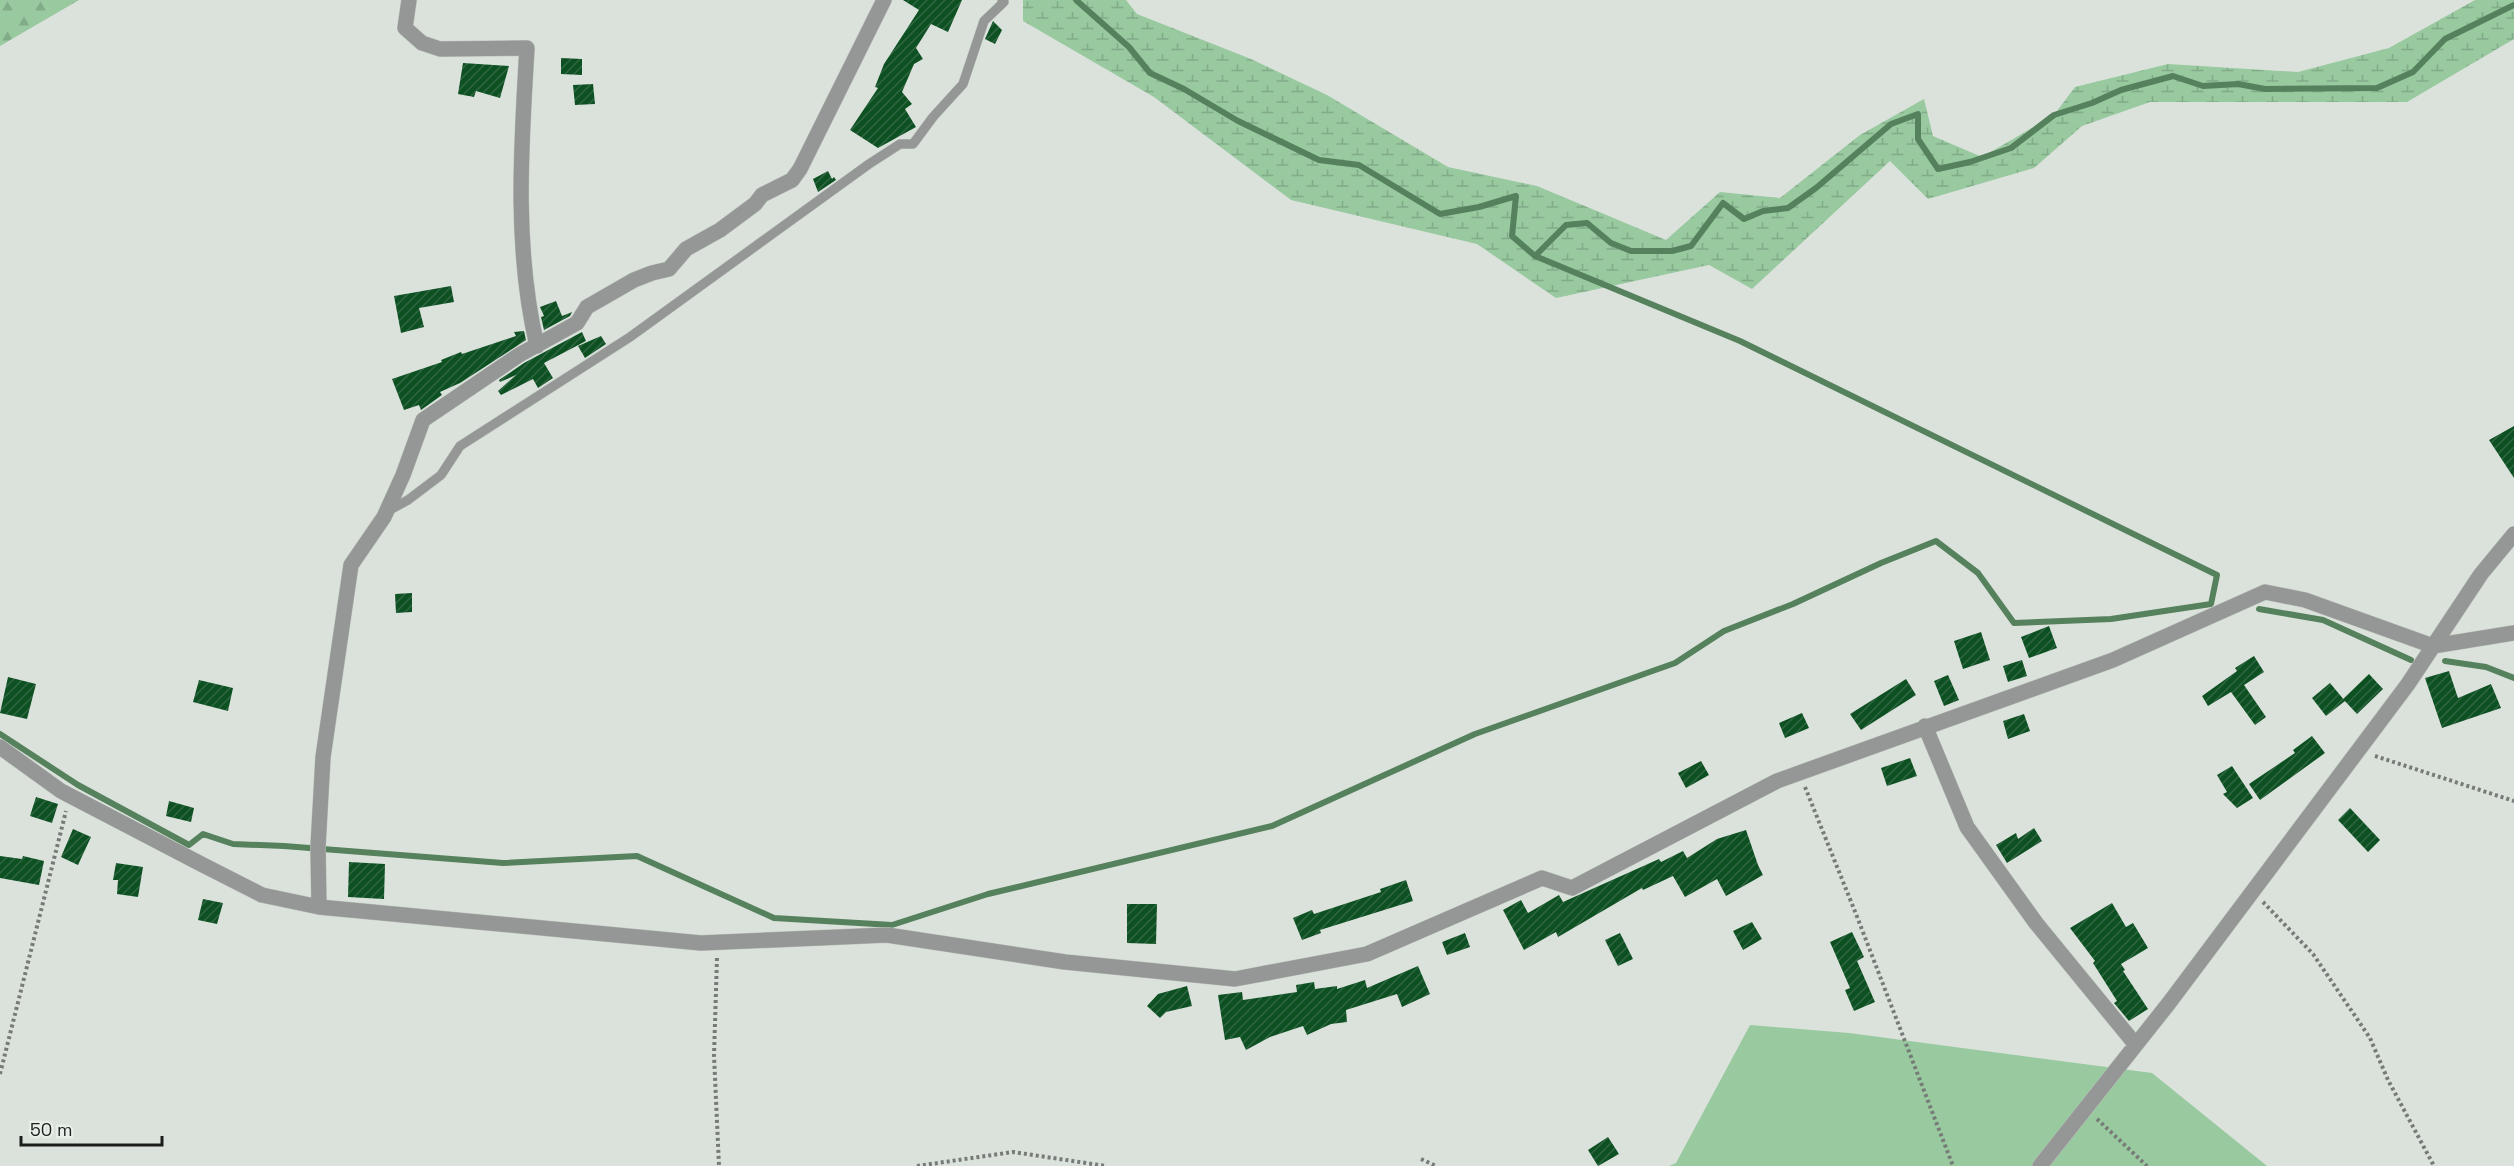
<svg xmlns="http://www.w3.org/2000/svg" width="2514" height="1166" font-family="'Space Grotesk',sans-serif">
<defs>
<pattern id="forest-firs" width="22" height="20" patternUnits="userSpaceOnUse" patternTransform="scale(1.5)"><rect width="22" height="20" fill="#98c99f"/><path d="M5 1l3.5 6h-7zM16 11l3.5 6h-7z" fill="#82ac88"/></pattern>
<pattern id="wetland-marsh" width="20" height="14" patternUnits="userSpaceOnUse" patternTransform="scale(1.5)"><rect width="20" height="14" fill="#98c99f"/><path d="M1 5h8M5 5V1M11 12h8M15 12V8" fill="none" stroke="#82ac88"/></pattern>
<pattern id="building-hatch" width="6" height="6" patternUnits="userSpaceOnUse" patternTransform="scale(1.5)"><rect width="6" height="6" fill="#0d5022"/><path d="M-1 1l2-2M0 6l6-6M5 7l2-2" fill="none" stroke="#306641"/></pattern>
</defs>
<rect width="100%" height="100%" fill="#dbe2dc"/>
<!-- grass -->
<path fill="#98c99f" d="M 1750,1025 L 1849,1033 L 2152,1073 L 2267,1166 L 1669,1166 L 1676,1163 Z"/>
<!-- forest -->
<path fill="url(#forest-firs)" d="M 0,0 L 79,0 L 0,46 Z"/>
<!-- wetland -->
<path fill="url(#wetland-marsh)" d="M 1023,0 L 1126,0 L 1137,14 L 1251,59 L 1327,95 L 1448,167 L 1537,186 L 1666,240 L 1720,192 L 1780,198 L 1860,135 L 1924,99 L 1933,136 L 1982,157 L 2054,115 L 2075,87 L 2168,64 L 2298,72 L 2389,48 L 2475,0 L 2514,0 L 2514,39 L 2407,102 L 2150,102 L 2082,126 L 2034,168 L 1928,199 L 1890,161 L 1752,289 L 1709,265 L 1556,298 L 1477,244 L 1291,200 L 1154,97 L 1023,21 Z"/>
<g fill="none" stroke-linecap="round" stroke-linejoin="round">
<!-- stream -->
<path stroke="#55815d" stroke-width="6" d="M 1076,0 L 1129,47 L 1150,73 L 1184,89 L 1238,121 L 1319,160 L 1359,165 L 1440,214 L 1479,207 L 1516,196 L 1512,236 L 1535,256 L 1566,225 L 1587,223 L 1611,243 L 1631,251 L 1672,251 L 1691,246 L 1723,203 L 1744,219 L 1763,211 L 1788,208 L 1816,188 L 1891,124 L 1918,114 L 1918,139 L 1938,169 L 1970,162 L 2011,148 L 2054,115 L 2092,103 L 2121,90 L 2173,76 L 2203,86 L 2238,84 L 2265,89 L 2377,88 L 2413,72 L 2445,39 L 2514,5
M 2259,609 L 2323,620 L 2411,660
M 2445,661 L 2486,667 L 2514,678
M 0,734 L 78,785 L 189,845 L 203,834 L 233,844 L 284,846 L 503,863 L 637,856 L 774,918 L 892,925 L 988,894 L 1272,826 L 1475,734 L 1675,663 L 1724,631 L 1793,604 L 1881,563 L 1936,541 L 1978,573 L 2014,623 L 2111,619 L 2211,604 L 2217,575 L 1740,341 L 1535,256"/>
</g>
<!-- building -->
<path fill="url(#building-hatch)" d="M 903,0 L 962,0 L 948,32 L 931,24 L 916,48 L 923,59 L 914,64 L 902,92 L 912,104 L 905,109 L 916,127 L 878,148 L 850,130 L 878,88 L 875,87 L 884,64 L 919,10 Z
M 993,21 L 1002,30 L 995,44 L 985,39 Z
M 561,58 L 582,59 L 582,75 L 561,74 Z
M 463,63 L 509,66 L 500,98 L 476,91 L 474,97 L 458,94 Z
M 593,84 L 595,104 L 575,105 L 573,85 Z
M 828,171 L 832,179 L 834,177 L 836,180 L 818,192 L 813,179 Z
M 451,286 L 454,302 L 419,308 L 424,327 L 401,333 L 394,296 Z
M 556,301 L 562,316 L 572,312 L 570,316 L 544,330 L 541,317 L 544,316 L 540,307 Z
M 524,331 L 526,340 L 460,383 L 440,392 L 442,395 L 421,410 L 419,405 L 404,410 L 392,379 L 442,362 L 441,360 L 461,352 L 462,354 L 516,336 L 514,332 Z
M 582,332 L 586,341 L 544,363 L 553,378 L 538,388 L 533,379 L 501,395 L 498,391 L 516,375 L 500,382 L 499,380 L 524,363 Z
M 601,336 L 606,344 L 585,358 L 578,346 Z
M 2514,426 L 2514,478 L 2489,440 Z
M 412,593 L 412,612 L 396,613 L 395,594 Z
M 2049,626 L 2057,648 L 2029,658 L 2021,637 Z
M 1981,632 L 1990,660 L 1963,669 L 1954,641 Z
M 2254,656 L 2264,672 L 2244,685 L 2266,717 L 2255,725 L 2231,692 L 2208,706 L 2202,696 L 2237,671 L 2235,668 Z
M 2022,660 L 2027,676 L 2008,682 L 2003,666 Z
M 2449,671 L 2458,698 L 2491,684 L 2501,708 L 2442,728 L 2425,678 Z
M 2369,674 L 2383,689 L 2357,714 L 2343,699 Z
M 1948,675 L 1959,700 L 1944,706 L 1934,681 Z
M 8,677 L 36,684 L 27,719 L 0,713 Z
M 1906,679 L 1916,695 L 1861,730 L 1850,714 Z
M 199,680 L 233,688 L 228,711 L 193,702 Z
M 2330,683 L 2345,701 L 2326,716 L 2312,698 Z
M 1802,713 L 1809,728 L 1785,738 L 1779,723 Z
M 2024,714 L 2030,731 L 2008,739 L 2003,721 Z
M 2312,736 L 2325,753 L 2260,800 L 2249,784 L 2295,753 L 2293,750 Z
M 1910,758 L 1917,776 L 1887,786 L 1881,768 Z
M 1701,761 L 1709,775 L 1686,788 L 1678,773 Z
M 2232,766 L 2253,798 L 2237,808 L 2223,794 L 2227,792 L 2217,775 Z
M 36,797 L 58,804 L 52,823 L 30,816 Z
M 169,801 L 194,808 L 191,822 L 166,816 Z
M 2350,808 L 2380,840 L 2368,852 L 2338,820 Z
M 2034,828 L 2042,841 L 2007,863 L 1996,845 L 2016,833 L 2018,839 Z
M 73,829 L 91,837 L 78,865 L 61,857 Z
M 1746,830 L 1758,865 L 1763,875 L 1726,896 L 1717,879 L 1685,897 L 1673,876 L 1643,890 L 1642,888 L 1558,937 L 1556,932 L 1524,950 L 1503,910 L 1521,900 L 1528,913 L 1559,895 L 1563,902 L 1659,859 L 1661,862 L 1683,851 L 1687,858 L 1717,839 Z
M 0,856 L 22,859 L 23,856 L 44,861 L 39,885 L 0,878 Z
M 349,862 L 385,864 L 384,899 L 348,897 Z
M 116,863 L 143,867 L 138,897 L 117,894 L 118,880 L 113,880 Z
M 1406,880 L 1413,901 L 1320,930 L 1321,933 L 1302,940 L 1293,918 L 1312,910 L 1314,914 L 1381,892 L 1380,889 Z
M 203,899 L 223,903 L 217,924 L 198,920 Z
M 2112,903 L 2126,927 L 2133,923 L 2148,948 L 2121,964 L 2125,970 L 2123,971 L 2148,1009 L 2129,1021 L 2114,1003 L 2117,1001 L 2093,963 L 2095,961 L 2070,928 Z
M 1127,904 L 1157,904 L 1156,944 L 1127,943 Z
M 1752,922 L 1762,939 L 1743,950 L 1733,931 Z
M 1852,932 L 1864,957 L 1857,961 L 1875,1002 L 1854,1011 L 1845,990 L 1850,988 L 1830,942 Z
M 1465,933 L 1470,947 L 1447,955 L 1442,942 Z
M 1620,933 L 1633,959 L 1618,966 L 1605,940 Z
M 1418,966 L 1430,994 L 1402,1007 L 1397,994 L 1346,1010 L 1347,1022 L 1331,1024 L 1307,1035 L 1303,1026 L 1270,1037 L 1246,1050 L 1240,1037 L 1225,1040 L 1218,995 L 1242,992 L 1243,1000 L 1297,992 L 1296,985 L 1314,982 L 1315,989 L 1337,986 L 1337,989 L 1365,980 L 1367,988 Z
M 1187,986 L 1192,1006 L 1166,1012 L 1160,1018 L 1147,1006 L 1158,994 Z
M 1608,1137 L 1619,1154 L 1598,1166 L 1588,1150 Z"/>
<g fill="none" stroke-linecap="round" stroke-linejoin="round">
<!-- lane casing -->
<g stroke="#b9bfb9" stroke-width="10">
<path id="lane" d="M 386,512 L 408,500 L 441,475 L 460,446 L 630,337 L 869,164 L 900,144 L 913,144 L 933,117 L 963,84 L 984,21 L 1004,2 L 1002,0"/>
</g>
<!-- street casing -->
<g stroke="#b9bfb9" stroke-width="16">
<path id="street" d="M 409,0 L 405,28 L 422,43 L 440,49 L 527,48 C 521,147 514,249 537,346
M 1925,726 L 1967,827 L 2036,923 L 2135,1044
M 0,747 L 61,791 L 203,865 L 262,895 L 319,907 L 701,943 L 887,935 L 1065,962 L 1235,979 L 1367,954 L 1542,878 L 1572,888 L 1777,781 L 2113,660 L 2265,592 L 2305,600 L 2433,646 L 2514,633
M 319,907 L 318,847 L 323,757 L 351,565 L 384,517 L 403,475 L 423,420 L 519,355 L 577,323 L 587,307 L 634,280 L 652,273 L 669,269 L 686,249 L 720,230 L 755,204 L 762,195 L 792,180 L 800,169 L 884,0
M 2040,1166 L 2169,1003 L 2408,684 L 2481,574 L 2514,534"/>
</g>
<!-- path -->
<path stroke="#777b77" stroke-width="4" stroke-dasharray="3 3" stroke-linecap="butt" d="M 2375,756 L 2514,801
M 1805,787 L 1856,914 L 1953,1166
M 2263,902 L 2313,954 L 2370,1038 L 2388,1080 L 2434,1166
M 717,958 L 714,1055 L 719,1166
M 0,1074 L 66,811
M 2097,1119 L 2147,1166
M 1421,1159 L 1436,1166
M 917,1166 L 1013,1152 L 1106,1166"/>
<!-- lane -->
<use href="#lane" stroke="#949795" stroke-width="9"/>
<!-- street -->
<use href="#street" stroke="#949795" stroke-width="15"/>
</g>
<!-- scale -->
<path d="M21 1136v9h141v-9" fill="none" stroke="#1c1e1c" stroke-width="3"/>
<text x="30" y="1136" font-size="18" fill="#1c1e1c" stroke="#e8efe9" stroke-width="4.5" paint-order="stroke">50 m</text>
</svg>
